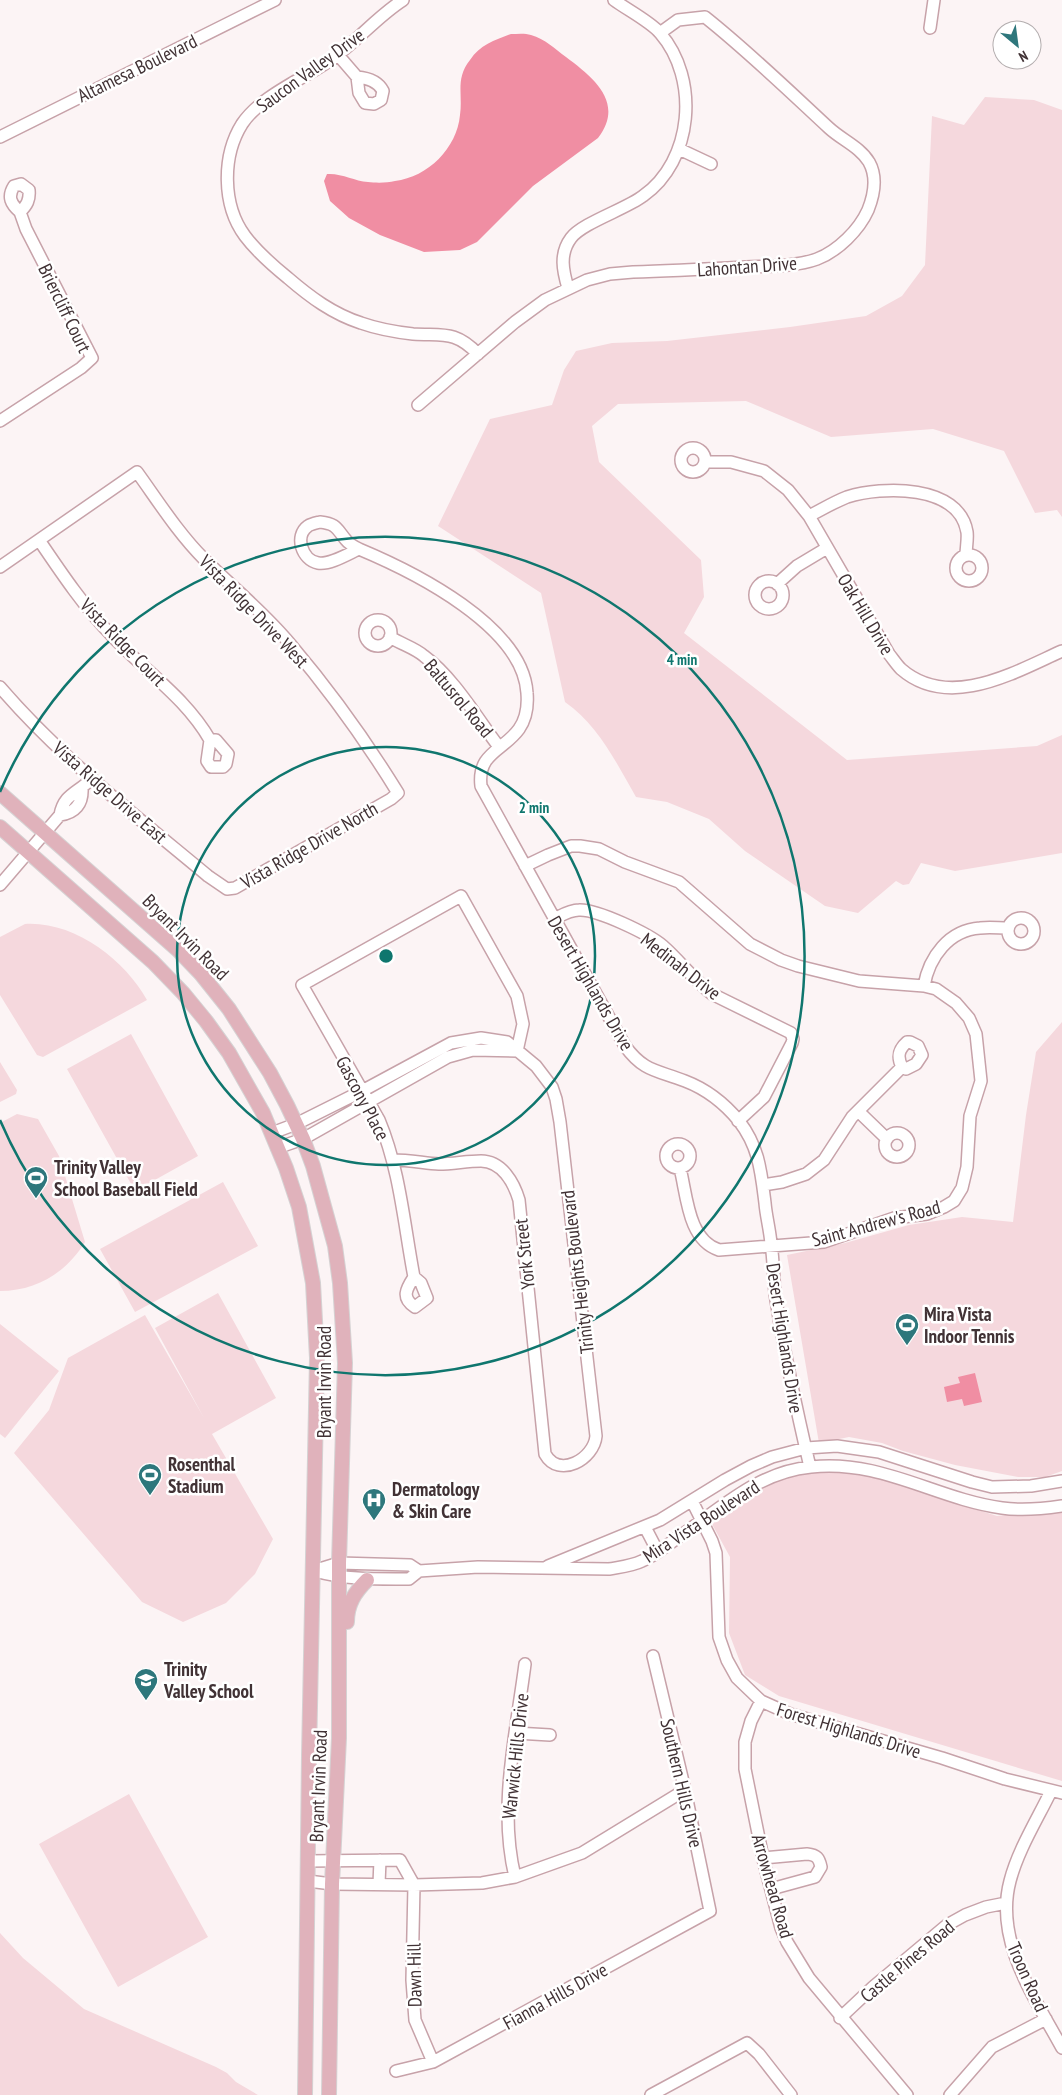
<svg xmlns="http://www.w3.org/2000/svg" width="1062" height="2095" font-family="'PT Sans Narrow',sans-serif">
<rect width="100%" height="100%" fill="#fcf4f5"/>
<!-- green -->
<path fill="#f5d8dd" d="M 985,97 L 1034,100 L 1062,110 L 1062,517 L 1057,510 L 1035,513 L 1004,451 L 933,429 L 831,437 L 746,401 L 618,404 L 592,426 L 599,462 L 701,560 L 704,597 L 684,633 L 847,760 L 1037,746 L 1062,735 L 1062,853 L 955,871 L 921,863 L 909,884 L 903,885 L 896,881 L 858,913 L 825,906 L 745,851 L 709,819 L 667,802 L 636,797 C 616,762 598,725 565,702 L 541,593 L 438,526 L 490,419 L 552,405 L 564,370 L 576,351 L 612,343 L 667,341 L 790,327 L 866,316 L 902,296 L 925,265 L 932,116 L 964,125 Z
M 25,924 C 74,921 124,959 147,1000 L 43,1057 L 37,1055 L 0,995 L 0,937 Z
M 1062,1022 L 1062,1471 L 1045,1477 L 1018,1477 L 955,1465 L 903,1451 L 882,1443 L 849,1437 L 819,1443 L 787,1255 L 845,1243 L 909,1225 L 962,1217 L 1013,1222 L 1026,1115 L 1036,1052 Z
M 131,1034 L 198,1156 L 135,1191 L 67,1069 Z
M 0,1062 L 17,1090 L 16,1094 L 0,1102 Z
M 17,1114 L 38,1119 L 59,1156 L 85,1242 C 66,1273 36,1291 0,1291 L 0,1123 Z
M 223,1182 L 258,1246 L 135,1312 L 100,1249 Z
M 218,1293 L 276,1398 L 212,1434 L 273,1539 L 255,1574 L 226,1603 L 183,1622 L 142,1602 L 14,1453 L 49,1410 L 68,1358 L 145,1315 L 204,1418 L 155,1328 Z
M 0,1324 L 59,1371 L 5,1438 L 0,1434 Z
M 809,1471 L 863,1473 L 997,1516 L 1062,1508 L 1062,1781 L 779,1696 L 745,1675 L 729,1633 L 730,1557 L 712,1524 L 763,1486 Z
M 129,1794 L 208,1937 L 118,1987 L 39,1844 Z
M 0,1933 L 23,1958 L 84,2009 L 216,2067 L 227,2073 L 236,2082 L 258,2095 L 0,2095 Z"/>
<!-- water -->
<path fill="#f08ea3" d="M 511,34 C 517,34 525,33 531,35 C 545,39 555,49 566,57 C 594,78 625,103 598,138 L 533,186 L 477,242 L 460,250 L 424,252 L 380,235 L 349,218 L 330,201 L 324,181 L 327,174 C 342,173 354,181 368,182 C 376,183 387,183 395,181 C 428,177 457,148 460,115 C 463,94 455,79 470,60 C 480,45 495,40 511,34 Z
M 975,1373 L 982,1402 L 964,1406 L 962,1399 L 947,1402 L 944,1387 L 960,1383 L 958,1377 Z"/>
<g fill="none" stroke-linecap="round" stroke-linejoin="round">
<!-- minor casing -->
<g stroke="#c7a2a9" stroke-width="14">
<path id="minor" d="M 403,0 C 378,16 359,39 336,56 C 307,78 262,94 242,124 C 222,156 222,205 245,236 C 257,252 272,265 288,278 C 310,297 333,314 361,323 C 378,329 395,332 413,334 C 443,336 455,330 478,354
M 930,28 L 934,0
M 338,55 L 357,77 L 359,93 L 365,103 L 374,104 L 381,100 L 383,91 C 378,81 368,78 357,77
M 0,137 L 275,0
M 679,149 L 711,164
M 21,184 L 29,190 C 30,200 27,205 20,212 C 11,204 7,197 14,186 Z
M 568,288 C 563,271 559,254 571,238 C 582,223 626,209 643,196 C 693,161 700,79 660,33 C 651,22 626,9 614,0
M 418,405 L 515,322 L 545,300 L 587,280 L 610,274 L 633,272 C 670,271 708,269 746,267 C 769,266 795,267 817,259 C 838,251 859,230 868,210 C 874,195 878,178 869,162 C 860,147 842,140 829,128 C 788,90 749,52 705,17 L 678,20 L 660,33
M 0,421 L 81,368 L 92,358 L 26,229 L 20,212
M681 460a12 12 0 1 1 24 0a12 12 0 1 1-24 0Z
M 705,462 L 731,462 L 764,471 L 788,490 L 809,516 L 889,654 C 893,659 897,665 901,669 C 949,711 1015,672 1062,651
M 809,516 C 821,510 834,502 847,497 C 882,486 959,484 967,532 C 968,539 966,548 966,555
M 320,522 C 337,524 336,528 346,540 C 349,544 355,547 359,549 C 348,554 330,565 318,563 C 302,560 294,536 308,526 C 311,524 316,523 320,522 Z
M 39,540 C 62,574 85,608 113,637 C 146,672 186,698 210,740
M 359,549 C 414,572 523,626 527,693 C 528,705 526,719 519,729 C 503,751 477,753 481,786 L 625,1046 C 644,1072 657,1070 685,1081 C 706,1089 725,1104 739,1121 C 759,1147 761,1171 765,1203 C 766,1216 770,1230 771,1244 C 774,1262 773,1281 776,1300 C 785,1356 797,1412 810,1467
M956 568a13 13 0 1 1 26 0a13 13 0 1 1-26 0Z
M 0,567 L 137,472 C 158,501 178,533 204,559 C 233,588 265,613 291,645 C 330,691 366,741 398,793 L 391,799 L 235,888 L 227,889 L 208,876 C 136,816 61,758 0,687
M755 595a14 14 0 1 1 28 0a14 14 0 1 1-28 0Z
M 777,584 L 797,566 L 827,548
M365 633a13 13 0 1 1 26 0a13 13 0 1 1-26 0Z
M 390,637 C 401,644 415,648 424,656 C 454,678 477,718 499,747
M 210,740 L 216,740 L 228,754 L 226,764 L 223,767 L 211,767 L 207,761 Z
M 60,815 C 75,813 83,804 82,788
M 525,866 L 548,855 L 571,846 L 580,846 L 599,849 L 625,862 L 679,882 L 750,944 L 781,960 L 798,966 L 859,981 L 924,986 L 936,989 L 956,1003 L 969,1018 L 976,1034 L 981,1081 L 970,1116 L 967,1167 L 962,1188 L 954,1201 L 944,1207 L 927,1214 L 894,1218 L 824,1242 L 719,1250 C 688,1240 687,1196 680,1168
M 0,885 L 60,815 C 64,793 79,793 92,778
M1008 931a13 13 0 1 1 26 0a13 13 0 1 1-26 0Z
M 554,919 C 562,915 570,910 579,910 C 597,909 649,934 663,946 C 680,961 694,980 712,994 L 791,1033 L 793,1039 L 792,1043 L 764,1097 L 738,1121
M 924,986 C 929,957 949,930 980,928 C 989,927 999,928 1008,928
M 907,1042 L 910,1042 L 918,1046 L 922,1055 L 916,1064 L 906,1069 L 902,1067 C 897,1057 898,1050 907,1042 Z
M 858,1111 L 887,1139
M 272,1133 L 296,1124 L 362,1091 L 451,1043 L 481,1038 L 507,1042 L 536,1066 L 552,1087 L 556,1099 L 560,1122 L 596,1436 C 594,1459 559,1479 545,1454 L 519,1200 C 514,1183 502,1161 481,1161 C 467,1161 453,1164 439,1164 C 424,1163 409,1160 393,1160
M885 1145a12 12 0 1 1 24 0a12 12 0 1 1-24 0Z
M666 1156a12 12 0 1 1 24 0a12 12 0 1 1-24 0Z
M 277,1148 L 303,1139 L 448,1057 L 473,1050 L 517,1051
M 763,1185 L 782,1182 L 806,1174 L 824,1160 L 852,1117 L 902,1067
M 414,1277 C 404,1225 400,1170 379,1120 L 302,985 L 461,896 L 517,996 L 523,1024 L 517,1051
M 414,1277 L 421,1283 L 427,1298 L 415,1307 C 401,1298 406,1289 414,1277 Z
M 692,1501 L 712,1541 L 716,1553 L 719,1637 L 727,1660 L 737,1678 L 761,1701 L 790,1714 L 942,1758 L 1005,1779 L 1062,1793
M 645,1527 L 658,1552
M 548,1566 L 660,1520 L 725,1480 L 751,1466 L 772,1457 L 806,1448 L 837,1446 L 879,1452 L 972,1482 L 992,1487 L 1031,1486 L 1062,1481
M 313,1571 L 339,1563 L 410,1565 L 419,1571 L 478,1567 L 609,1569 C 620,1567 632,1566 642,1561 C 657,1555 669,1543 683,1534 C 724,1506 759,1472 811,1467 C 881,1459 936,1499 1002,1508 C 1022,1511 1042,1509 1062,1506
M 315,1571 C 347,1580 376,1579 409,1579 L 419,1571
M 761,1701 L 751,1721 L 745,1742 L 745,1769 L 764,1863 L 781,1928 L 787,1942 L 809,1978 L 907,2095
M 516,1733 L 550,1735
M 1051,1791 C 1037,1820 1018,1850 1010,1881 C 994,1941 1035,1998 1062,2048
M 763,1858 L 807,1854 C 817,1855 819,1858 821,1867 L 815,1877 L 771,1889
M 308,1861 L 400,1860 L 414,1885
M 515,1877 C 498,1807 516,1734 525,1664
M 308,1881 L 332,1884 L 414,1885 L 482,1883 L 515,1877 L 582,1853 L 685,1790
M 379,1884 L 380,1860
M 414,1885 L 412,1980 L 415,2020 L 433,2062
M 840,2018 L 873,1987 L 947,1925 L 965,1915 L 986,1907 L 1006,1903
M 396,2071 L 433,2062 L 710,1911 L 685,1790 L 653,1656
M 651,2095 L 747,2043 L 759,2054 L 791,2095
M 950,2095 L 992,2047 L 1046,2019"/>
</g>
<!-- major casing -->
<g stroke="#d5d2d3" stroke-width="16">
<path id="major" d="M 0,793 L 178,950 L 201,974 L 229,1009 L 270,1073 L 287,1105 L 303,1139 L 313,1166 L 335,1246 L 340,1283 L 345,1363 L 339,1563 L 339,1738 L 332,1884 L 329,2095
M 0,827 L 153,962 L 183,993 L 206,1021 L 229,1053 L 263,1113 L 286,1168 L 299,1207 L 313,1283 L 317,1358 L 309,1756 L 305,2095
M 347,1622 C 347,1604 355,1592 367,1580"/>
</g>
<!-- minor -->
<use href="#minor" stroke="#fff" stroke-width="11"/>
<!-- major -->
<use href="#major" stroke="#e0b2bb" stroke-width="14"/>
</g>
<!-- distance rings -->
<g fill="none" stroke="#0f766e" stroke-width="2.5">
<circle cx="386" cy="956" r="209"/>
<path d="M0 792A419 419 0 1 1 0 1120"/>
</g>
<!-- icons -->
<defs>
<g id="stadium-pin" transform="scale(1.25)"><path d="M0 17L-7.5 6A9.5 9.5 0 1 1 7.5 6Z" fill="#2e777c" stroke="#fff"/><path d="M0-5a6.5 5 0 1 0 0 10a6.5 5 0 1 0 0-10ZM-3.5-1.8h7v3.6h-7Z" fill="#fff"/></g>
<g id="hospital-pin" transform="scale(1.25)"><path d="M0 17L-7.5 6A9.5 9.5 0 1 1 7.5 6Z" fill="#2e777c" stroke="#fff"/><path d="M-5-5h3v3.5h4V-5h3V5h-3V1.5h-4V5h-3Z" fill="#fff"/></g>
<g id="school-pin" transform="scale(1.25)"><path d="M0 17L-7.5 6A9.5 9.5 0 1 1 7.5 6Z" fill="#2e777c" stroke="#fff"/><path d="M0-5L7-2L0 1L-7-2ZM-4 1L0 2.5L4 1V4Q0 6-4 4Z" fill="#fff"/></g>
</defs>
<g fill-rule="evenodd">
<use href="#stadium-pin" x="36" y="1178"/>
<use href="#stadium-pin" x="907" y="1325"/>
<use href="#stadium-pin" x="150" y="1475"/>
<use href="#hospital-pin" x="374" y="1500"/>
<use href="#school-pin" x="146" y="1680"/>
</g>
<g text-anchor="middle" stroke-width="5" stroke-linejoin="round" paint-order="stroke">
<!-- street labels -->
<g font-size="19" fill="#413235" stroke="#fff">
<text transform="translate(137 68) rotate(-26)" y="7">Altamesa Boulevard</text>
<text transform="translate(310 70) rotate(-36)" y="7">Saucon Valley Drive</text>
<text transform="translate(747 266) rotate(-4)" y="7">Lahontan Drive</text>
<text transform="translate(65 308) rotate(64)" y="7">Briercliff Court</text>
<text transform="translate(254 611) rotate(46)" y="7">Vista Ridge Drive West</text>
<text transform="translate(866 614) rotate(59)" y="7">Oak Hill Drive</text>
<text transform="translate(123 642) rotate(46)" y="7">Vista Ridge Court</text>
<text transform="translate(459 698) rotate(50)" y="7">Baltusrol Road</text>
<text transform="translate(110 792) rotate(41)" y="7">Vista Ridge Drive East</text>
<text transform="translate(309 845) rotate(-30)" y="7">Vista Ridge Drive North</text>
<text transform="translate(186 937) rotate(45)" y="7">Bryant Irvin Road</text>
<text transform="translate(681 966) rotate(38)" y="7">Medinah Drive</text>
<text transform="translate(591 983) rotate(60)" y="7">Desert Highlands Drive</text>
<text transform="translate(363 1098) rotate(62)" y="7">Gascony Place</text>
<text transform="translate(876 1223) rotate(-15)" y="7">Saint Andrew's Road</text>
<text transform="translate(524 1254) rotate(-96)" y="7">York Street</text>
<text transform="translate(577 1272) rotate(-97)" y="7">Trinity Heights Boulevard</text>
<text transform="translate(785 1338) rotate(81)" y="7">Desert Highlands Drive</text>
<text transform="translate(324 1382) rotate(-90)" y="7">Bryant Irvin Road</text>
<text transform="translate(701 1521) rotate(-33)" y="7">Mira Vista Boulevard</text>
<text transform="translate(849 1730) rotate(17)" y="7">Forest Highlands Drive</text>
<text transform="translate(515 1756) rotate(-84)" y="7">Warwick Hills Drive</text>
<text transform="translate(682 1783) rotate(77)" y="7">Southern Hills Drive</text>
<text transform="translate(318 1786) rotate(-88)" y="7">Bryant Irvin Road</text>
<text transform="translate(773 1886) rotate(74)" y="7">Arrowhead Road</text>
<text transform="translate(907 1961) rotate(-40)" y="7">Castle Pines Road</text>
<text transform="translate(414 1975) rotate(-91)" y="7">Dawn Hill</text>
<text transform="translate(1028 1977) rotate(66)" y="7">Troon Road</text>
<text transform="translate(555 1996) rotate(-29)" y="7">Fianna Hills Drive</text>
</g>
<!-- poi labels -->
<g font-size="19" font-weight="bold" fill="#413235" stroke="#fff" text-anchor="start">
<text x="54" y="1174">Trinity Valley<tspan x="54" dy="22">School Baseball Field</tspan></text>
<text x="924" y="1321">Mira Vista<tspan x="924" dy="22">Indoor Tennis</tspan></text>
<text x="168" y="1471">Rosenthal<tspan x="168" dy="22">Stadium</tspan></text>
<text x="392" y="1496">Dermatology<tspan x="392" dy="22">&amp; Skin Care</tspan></text>
<text x="164" y="1676">Trinity<tspan x="164" dy="22">Valley School</tspan></text>
</g>
</g>
<circle cx="386" cy="956" r="8" fill="#0f766e" stroke="#fff" stroke-width="2.5"/>
<g font-size="15" text-anchor="middle" font-weight="bold" fill="#0f766e" stroke="#fff" stroke-width="5" stroke-linejoin="round" paint-order="stroke">
<text x="682" y="665">4 min</text>
<text x="534" y="813">2 min</text>
</g>
<!-- north arrow -->
<g transform="translate(1017 45) rotate(151)"><circle r="24" fill="#ffffff" stroke="#b3adae"/>
<path d="M0-4L9 19L0 12L-9 19Z" fill="#2e777c"/>
<text y="-8" font-size="14" font-weight="bold" text-anchor="middle" fill="#413235">N</text>
</g>
</svg>
